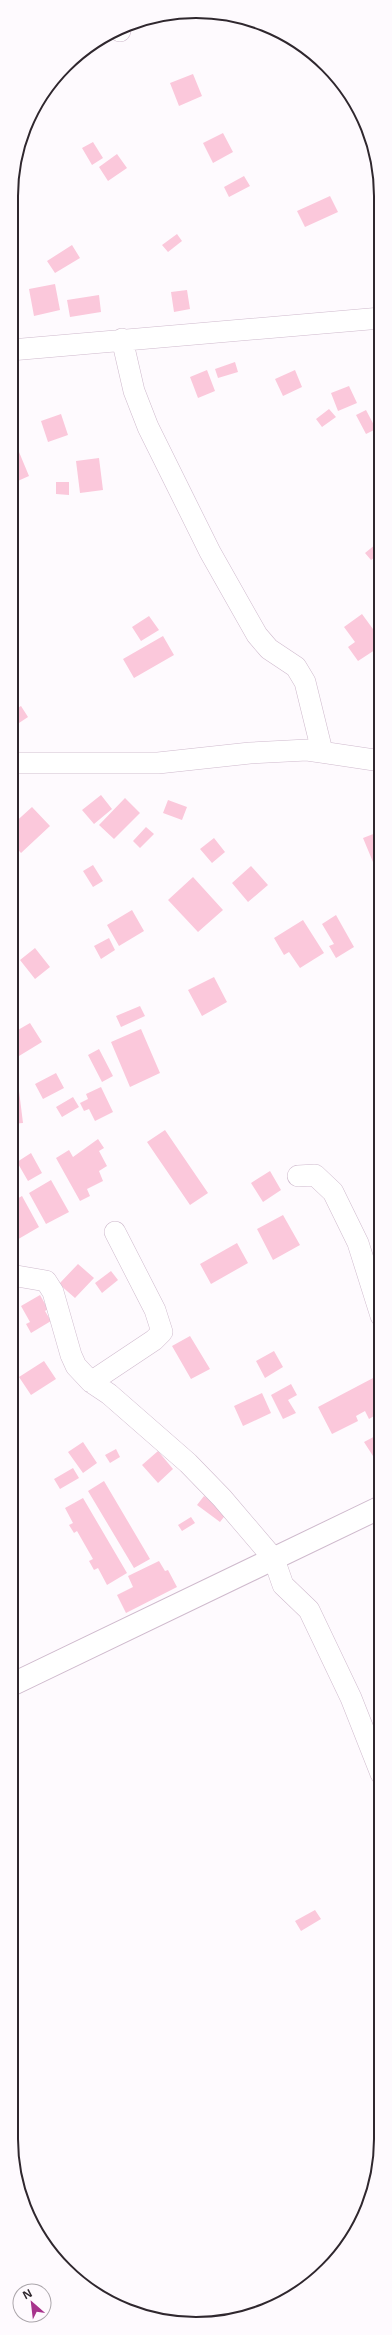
<svg xmlns="http://www.w3.org/2000/svg" width="392" height="2335" font-family="'Open Sans',sans-serif">
<rect width="100%" height="100%" fill="#fefafe"/>
<!-- building -->
<path fill="#fbc8db" d="M 193,74 L 202,96 L 179,106 L 170,83 Z
M 223,133 L 233,152 L 213,163 L 203,143 Z
M 93,142 L 103,158 L 92,165 L 82,148 Z
M 117,154 L 127,168 L 108,181 L 99,167 Z
M 244,176 L 250,186 L 229,197 L 224,187 Z
M 330,196 L 338,212 L 305,227 L 297,211 Z
M 177,234 L 182,241 L 168,252 L 162,245 Z
M 72,245 L 80,258 L 55,273 L 47,261 Z
M 55,284 L 60,310 L 34,316 L 29,289 Z
M 187,290 L 190,309 L 174,312 L 171,292 Z
M 99,295 L 101,312 L 70,317 L 67,300 Z
M 235,362 L 238,372 L 218,378 L 215,369 Z
M 207,370 L 215,391 L 198,398 L 190,377 Z
M 295,370 L 302,387 L 283,396 L 275,379 Z
M 349,386 L 357,403 L 338,411 L 331,393 Z
M 329,409 L 336,417 L 322,427 L 316,419 Z
M 366,410 L 376,429 L 366,434 L 356,415 Z
M 61,414 L 68,435 L 48,442 L 41,421 Z
M 19,452 L 29,476 L 11,484 L 11,455 Z
M 99,458 L 103,490 L 80,493 L 76,461 Z
M 56,482 L 69,482 L 69,495 L 56,494 Z
M 381,540 L 381,558 L 378,555 L 371,560 L 365,553 Z
M 362,614 L 381,640 L 381,646 L 358,661 L 348,647 L 355,642 L 344,627 Z
M 149,616 L 159,630 L 141,641 L 132,627 Z
M 163,636 L 174,655 L 134,678 L 123,659 Z
M 21,706 L 28,717 L 13,727 L 11,712 Z
M 101,795 L 112,809 L 94,824 L 82,810 Z
M 125,798 L 140,813 L 114,839 L 99,825 Z
M 168,800 L 187,807 L 182,820 L 163,813 Z
M 32,807 L 50,826 L 21,853 L 11,842 L 11,826 Z
M 146,827 L 154,834 L 140,848 L 133,841 Z
M 381,831 L 381,859 L 373,862 L 363,838 Z
M 214,838 L 225,852 L 212,863 L 200,849 Z
M 93,865 L 103,881 L 93,887 L 83,871 Z
M 251,866 L 268,885 L 248,902 L 232,883 Z
M 193,877 L 223,910 L 198,932 L 168,900 Z
M 132,910 L 144,931 L 119,946 L 107,925 Z
M 336,915 L 354,947 L 336,958 L 329,946 L 334,944 L 322,924 Z
M 303,920 L 324,953 L 300,968 L 289,952 L 284,955 L 274,938 Z
M 109,938 L 115,950 L 101,959 L 94,946 Z
M 35,948 L 50,967 L 35,979 L 20,960 Z
M 11,956 L 16,966 L 11,969 Z
M 214,977 L 227,1002 L 202,1016 L 188,990 Z
M 140,1006 L 145,1016 L 121,1027 L 116,1016 Z
M 30,1023 L 42,1042 L 19,1056 L 11,1043 L 11,1034 Z
M 141,1029 L 160,1073 L 130,1087 L 111,1042 Z
M 99,1049 L 113,1076 L 102,1082 L 88,1055 Z
M 56,1073 L 64,1088 L 43,1099 L 35,1084 Z
M 101,1087 L 113,1112 L 95,1121 L 89,1109 L 84,1111 L 80,1103 L 88,1099 L 86,1094 Z
M 19,1091 L 23,1123 L 11,1124 L 11,1092 Z
M 73,1097 L 79,1107 L 62,1117 L 56,1107 Z
M 165,1130 L 208,1193 L 190,1205 L 147,1142 Z
M 98,1139 L 104,1148 L 99,1151 L 107,1166 L 99,1171 L 103,1181 L 87,1189 L 90,1196 L 80,1201 L 56,1158 L 69,1150 L 73,1157 Z
M 31,1153 L 42,1173 L 28,1181 L 17,1162 Z
M 270,1171 L 281,1190 L 263,1202 L 251,1183 Z
M 51,1180 L 69,1212 L 46,1224 L 29,1193 Z
M 22,1196 L 39,1227 L 15,1241 L 11,1234 L 11,1202 Z
M 283,1215 L 300,1245 L 273,1260 L 257,1229 Z
M 237,1243 L 248,1263 L 211,1284 L 200,1264 Z
M 78,1264 L 94,1278 L 75,1298 L 59,1284 Z
M 111,1271 L 118,1280 L 102,1293 L 95,1283 Z
M 40,1295 L 48,1309 L 45,1311 L 51,1321 L 31,1333 L 26,1324 L 30,1322 L 21,1306 Z
M 190,1336 L 210,1369 L 191,1379 L 172,1346 Z
M 274,1351 L 283,1367 L 265,1378 L 256,1361 Z
M 44,1361 L 56,1379 L 31,1395 L 19,1377 Z
M 375,1377 L 381,1388 L 381,1397 L 377,1399 L 381,1407 L 381,1412 L 369,1419 L 365,1411 L 356,1416 L 358,1421 L 332,1434 L 318,1407 Z
M 291,1384 L 297,1395 L 288,1400 L 296,1413 L 283,1419 L 271,1395 Z
M 262,1393 L 271,1413 L 243,1426 L 234,1406 Z
M 381,1433 L 381,1451 L 373,1456 L 364,1442 Z
M 83,1442 L 97,1463 L 83,1473 L 68,1452 Z
M 116,1449 L 120,1457 L 110,1463 L 105,1455 Z
M 158,1451 L 173,1469 L 158,1483 L 142,1465 Z
M 73,1468 L 79,1478 L 60,1489 L 54,1479 Z
M 104,1481 L 150,1559 L 134,1568 L 88,1491 Z
M 204,1496 L 227,1513 L 220,1522 L 197,1505 Z
M 83,1498 L 127,1573 L 107,1585 L 98,1568 L 94,1570 L 89,1561 L 93,1559 L 77,1531 L 74,1533 L 69,1525 L 73,1523 L 65,1508 Z
M 191,1517 L 195,1523 L 182,1531 L 178,1525 Z
M 159,1561 L 165,1571 L 168,1570 L 177,1587 L 126,1613 L 117,1595 L 133,1587 L 128,1576 Z
M 315,1910 L 321,1919 L 301,1931 L 295,1921 Z"/>
<g fill="none" stroke-linecap="round" stroke-linejoin="round">
<!-- minor casing -->
<g stroke="#cfbacd" stroke-width="22">
<path id="minor" d="M 120,30 L 120,31
M 122,339 L 134,391 L 148,427 L 210,552 L 257,635 L 269,649 L 296,667 L 305,682 L 322,751
M 11,350 L 381,318
M 11,763 L 158,763 L 250,753 L 307,750 L 381,761
M 298,1176 L 315,1175 L 333,1192 L 358,1243 L 381,1316
M 11,1275 L 46,1281 L 53,1292 L 71,1355 L 76,1366 L 91,1382 L 109,1394 L 188,1463 L 222,1498 L 274,1559 L 283,1585 L 309,1610 L 351,1698 L 381,1774
M 91,1382 L 154,1340 L 162,1332 L 155,1310 L 115,1232"/>
</g>
<!-- tertiary casing -->
<g stroke="#cfbacd" stroke-width="24">
<path id="tertiary" d="M 11,1685 L 381,1507"/>
</g>
<!-- minor -->
<use href="#minor" stroke="#fff" stroke-width="21"/>
<!-- tertiary -->
<use href="#tertiary" stroke="#fff" stroke-width="22"/>
</g>
<!-- crop -->
<path d="M0 0H392V2335H0ZM196 18H196A178 178 0 0 1 374 196V2139A178 178 0 0 1 196 2317H196A178 178 0 0 1 18 2139V196A178 178 0 0 1 196 18Z" fill="#fefafe" fill-rule="evenodd"/>
<path fill="none" stroke="#2f272e" stroke-width="2" d="M196 18H196A178 178 0 0 1 374 196V2139A178 178 0 0 1 196 2317H196A178 178 0 0 1 18 2139V196A178 178 0 0 1 196 18Z"/>
<!-- north arrow -->
<g transform="translate(32 2303) rotate(332)"><circle r="19" fill="#fefafe" stroke="#aba6ab"/>
<path d="M0-3L7 15L0 10L-7 15Z" fill="#a7338c"/>
<text y="-6" font-size="11" font-weight="bold" text-anchor="middle" fill="#2f272e">N</text>
</g>
</svg>
